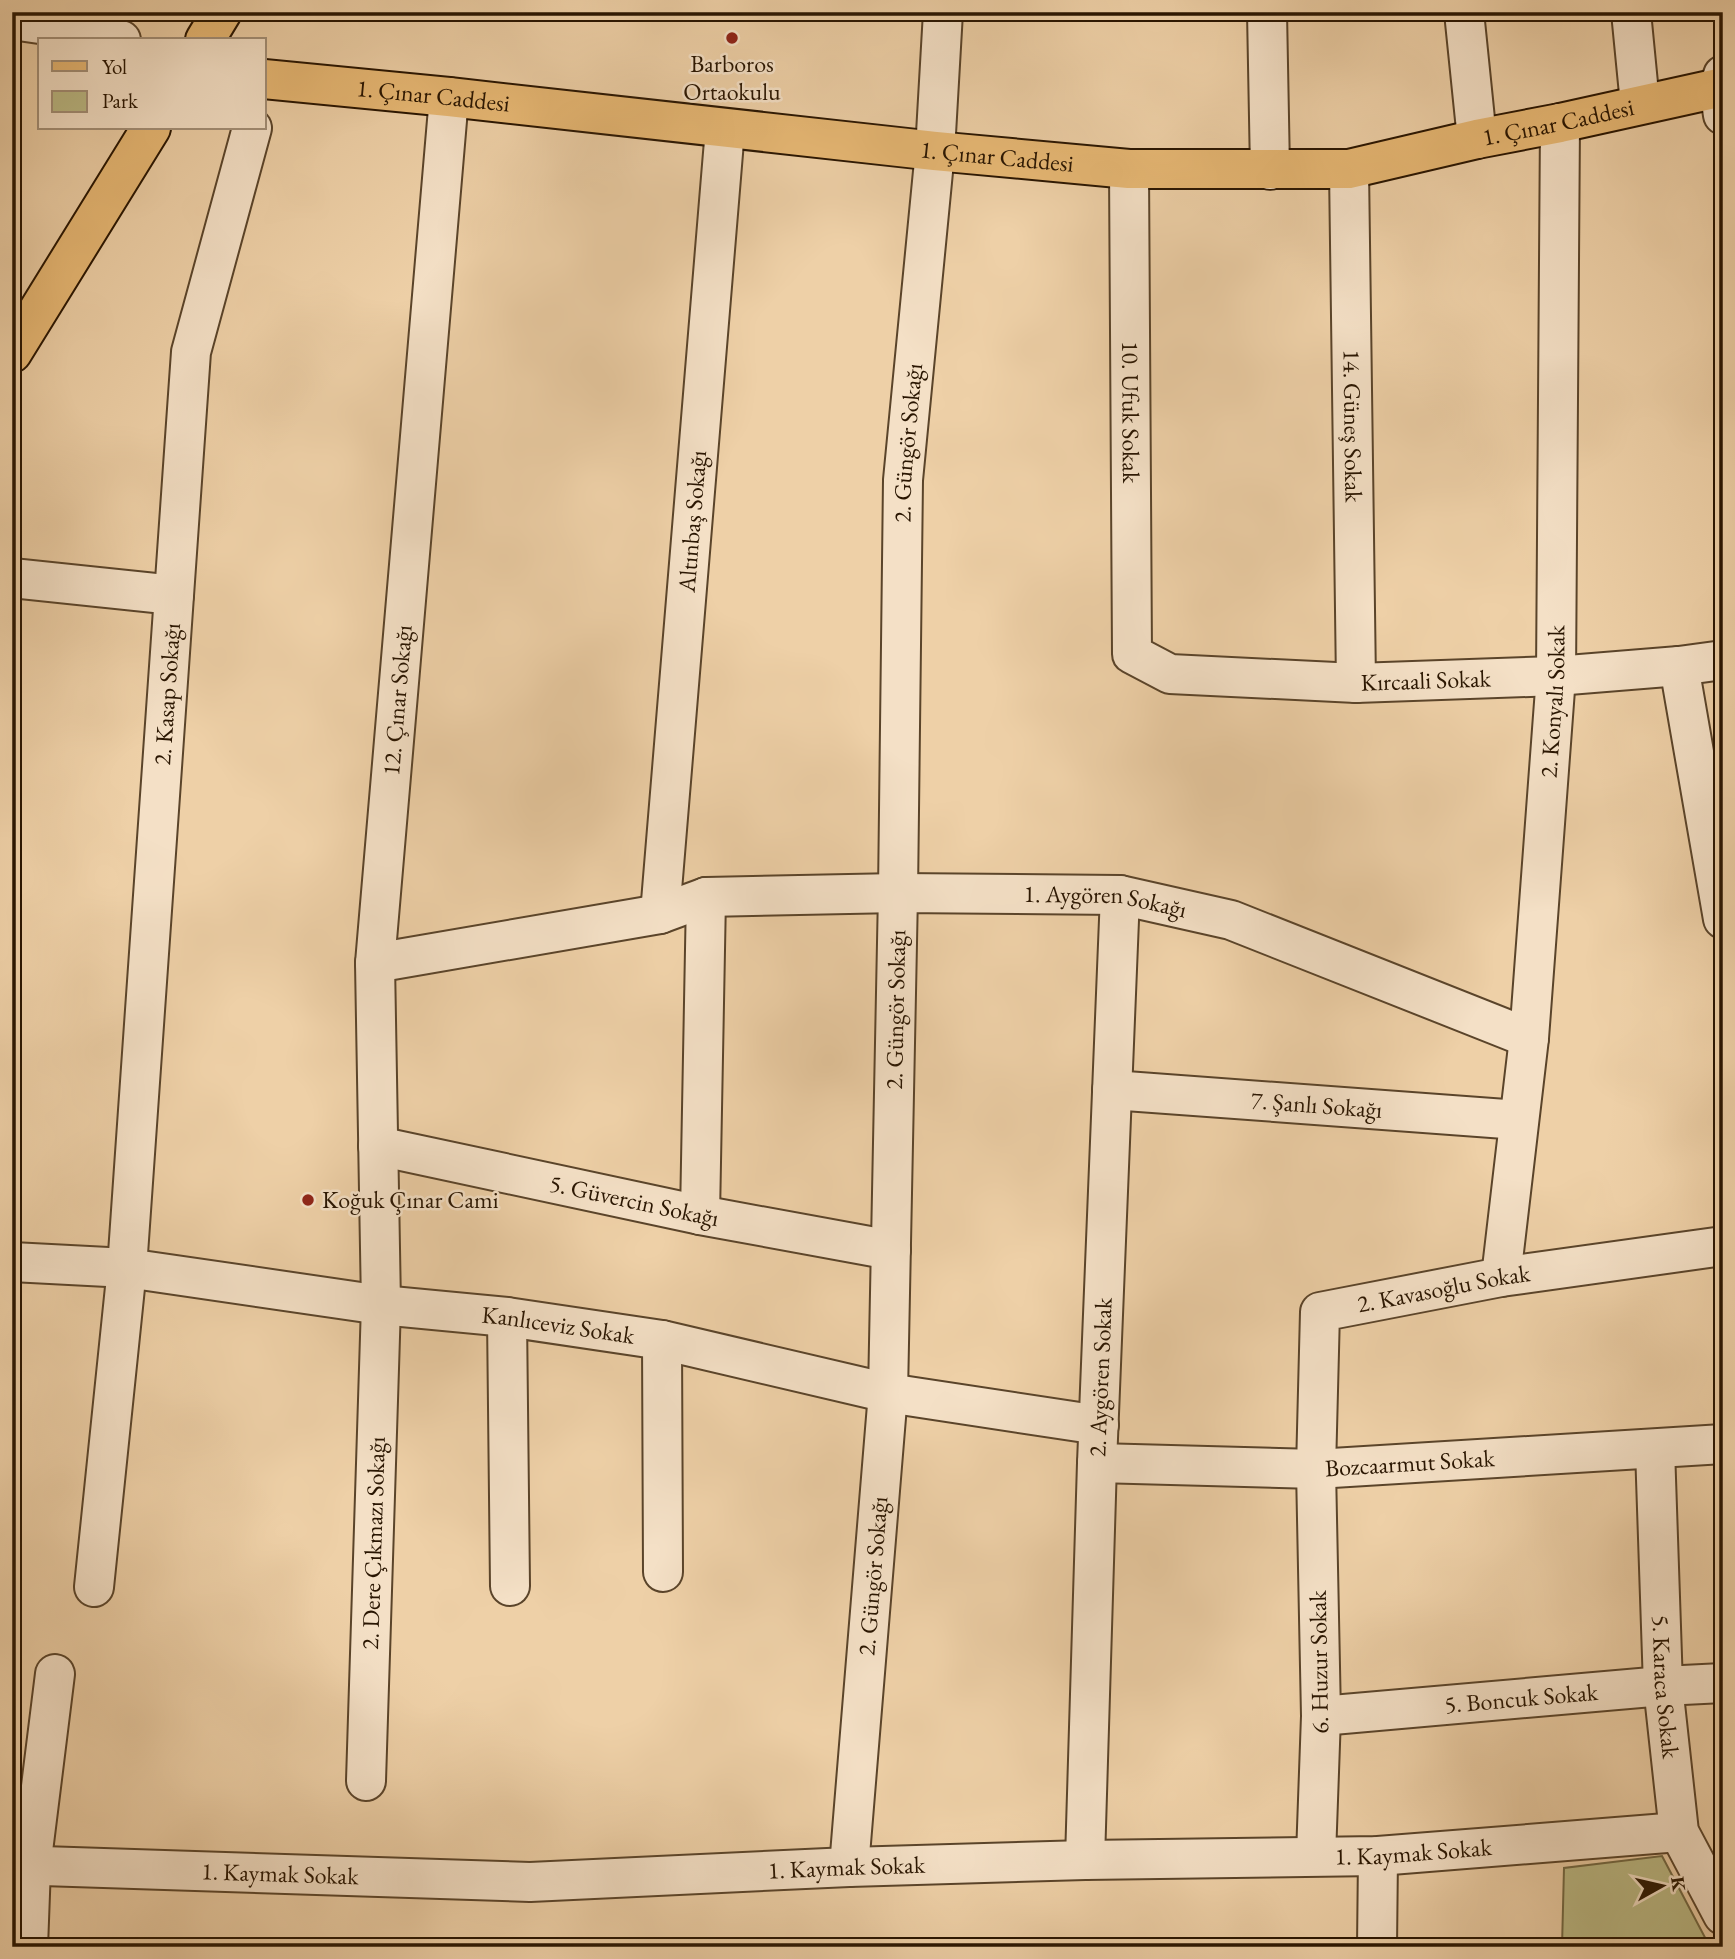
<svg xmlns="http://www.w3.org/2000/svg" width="1735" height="1959" font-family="'EB Garamond',serif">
<rect width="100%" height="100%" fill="#eed0a7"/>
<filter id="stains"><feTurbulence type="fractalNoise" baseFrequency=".00286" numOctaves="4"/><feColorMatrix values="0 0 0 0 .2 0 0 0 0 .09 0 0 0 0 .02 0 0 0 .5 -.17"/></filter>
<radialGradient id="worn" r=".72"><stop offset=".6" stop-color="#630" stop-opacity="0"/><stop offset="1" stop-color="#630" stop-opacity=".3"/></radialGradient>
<!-- green -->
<path fill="#bbba85" stroke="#726843" stroke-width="2" d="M 1662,1856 L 1710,1947 L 1562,1947 L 1564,1868 Z"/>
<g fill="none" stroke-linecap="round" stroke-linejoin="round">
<!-- minor casing -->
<g stroke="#5a442a" stroke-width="42">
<g id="minor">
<path d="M 1267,12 L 1270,170"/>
<path d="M 1464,12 L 1477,139"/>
<path d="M 1631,12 L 1640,104"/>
<path d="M 12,20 L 88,31 L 121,40"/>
<path d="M 1723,75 L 1719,88 L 1723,115"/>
<path id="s1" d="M 1129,169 L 1132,654 L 1170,674 L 1356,683 L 1556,676 L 1679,666 L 1723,660"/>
<path id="s2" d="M 1349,169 L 1356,683"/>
<path d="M 12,578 L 174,595"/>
<path d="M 1679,666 L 1723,919"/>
<path id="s3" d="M 660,914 L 725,129"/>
<path id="s4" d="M 375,963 L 660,914 L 706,897 L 898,893 L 1120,895 L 1231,920 L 1529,1038"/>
<path id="s5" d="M 1112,1090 L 1519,1120"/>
<path id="s6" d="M 378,1146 L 700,1215 L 891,1250"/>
<path d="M 700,1215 L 706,897"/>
<path id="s7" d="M 12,1262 L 127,1268 L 381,1305 L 507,1317 L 662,1340 L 888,1393 L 1099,1425"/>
<path id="s8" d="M 1501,1277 L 1529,1038 L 1556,676 L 1560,123"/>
<path d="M 507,1317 L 510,1586"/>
<path d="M 662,1340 L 663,1572"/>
<path id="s9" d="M 1655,1449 L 1663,1686 L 1679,1832 L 1723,1915"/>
<path id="s10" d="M 1097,1463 L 1316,1469 L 1723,1444"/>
<path id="s11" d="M 94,1587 L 127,1268 L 191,352 L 252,128"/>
<path id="s12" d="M 1321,1716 L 1663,1686 L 1723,1683"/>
<path id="s13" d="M 366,1781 L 381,1305 L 375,963 L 449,97"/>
<path id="s14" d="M 1316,1856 L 1321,1716 L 1316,1469 L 1320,1312 L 1501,1277 L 1723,1246"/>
<path id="s15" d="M 1085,1860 L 1097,1463 L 1120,895"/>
<path id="s16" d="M 12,1865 L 530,1882 L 849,1867 L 1085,1860 L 1378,1856 L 1679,1832"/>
<path id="s17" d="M 849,1867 L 888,1393 L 898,893 L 903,480 L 935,151 L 943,12"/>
<path d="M 28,1947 L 31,1867 L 55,1674"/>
<path d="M 1377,1947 L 1378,1856"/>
</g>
</g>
<!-- major casing -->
<g stroke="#291501" stroke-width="42">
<g id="major">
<path d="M 205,40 L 222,12"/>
<path id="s18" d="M 264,79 L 449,97 L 935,151 L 1129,169 L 1349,169 L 1477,139 L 1560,123 L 1723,87"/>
<path d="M 12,353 L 151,128"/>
</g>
</g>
<!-- minor -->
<use href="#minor" stroke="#f4e0c6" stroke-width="38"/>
<!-- major -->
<use href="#major" stroke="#e7b874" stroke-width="38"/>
</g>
<!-- markers -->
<g fill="#8f2418" stroke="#f4e0c6" stroke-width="2.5">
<circle cx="732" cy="38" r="7"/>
<circle cx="308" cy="1200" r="7"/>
</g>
<g text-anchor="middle" stroke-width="5" stroke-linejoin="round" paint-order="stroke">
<!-- poi labels -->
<g font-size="24" fill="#291501" stroke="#f4e0c6">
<text x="732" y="72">Barboros<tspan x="732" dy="28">Ortaokulu</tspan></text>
<text x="322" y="1208" text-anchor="start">Koğuk Çınar Cami</text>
</g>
<!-- street labels -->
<g font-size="24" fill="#291501" stroke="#f4e0c6">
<text dy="8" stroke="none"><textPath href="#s18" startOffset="170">1. Çınar Caddesi</textPath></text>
<text dy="8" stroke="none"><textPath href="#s18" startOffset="1304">1. Çınar Caddesi</textPath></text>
<text dy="8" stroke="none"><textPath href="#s18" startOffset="737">1. Çınar Caddesi</textPath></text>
<text dy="8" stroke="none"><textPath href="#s1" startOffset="243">10. Ufuk Sokak</textPath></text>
<text dy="8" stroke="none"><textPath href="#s2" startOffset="257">14. Güneş Sokak</textPath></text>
<text dy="8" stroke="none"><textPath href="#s17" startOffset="1426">2. Güngör Sokağı</textPath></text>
<text dy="8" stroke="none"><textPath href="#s3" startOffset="394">Altınbaş Sokağı</textPath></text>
<text dy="8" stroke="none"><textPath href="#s1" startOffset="784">Kırcaali Sokak</textPath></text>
<text dy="8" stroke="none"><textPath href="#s11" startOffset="896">2. Kasap Sokağı</textPath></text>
<text dy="8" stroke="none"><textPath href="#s13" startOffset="1082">12. Çınar Sokağı</textPath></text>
<text dy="8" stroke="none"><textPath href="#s8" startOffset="578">2. Konyalı Sokak</textPath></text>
<text dy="8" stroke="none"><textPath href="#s4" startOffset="738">1. Aygören Sokağı</textPath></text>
<text dy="8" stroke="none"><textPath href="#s17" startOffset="859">2. Güngör Sokağı</textPath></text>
<text dy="8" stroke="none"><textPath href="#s5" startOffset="205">7. Şanlı Sokağı</textPath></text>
<text dy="8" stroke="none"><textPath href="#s6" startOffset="262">5. Güvercin Sokağı</textPath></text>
<text dy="8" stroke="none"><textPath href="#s14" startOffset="670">2. Kavasoğlu Sokak</textPath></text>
<text dy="8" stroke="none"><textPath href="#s7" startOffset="550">Kanlıceviz Sokak</textPath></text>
<text dy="8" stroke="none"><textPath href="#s15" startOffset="483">2. Aygören Sokak</textPath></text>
<text dy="8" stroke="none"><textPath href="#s10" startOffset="313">Bozcaarmut Sokak</textPath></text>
<text dy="8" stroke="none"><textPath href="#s13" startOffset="238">2. Dere Çıkmazı Sokağı</textPath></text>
<text dy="8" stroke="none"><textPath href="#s17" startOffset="292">2. Güngör Sokağı</textPath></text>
<text transform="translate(1319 1662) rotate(-91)" y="8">6. Huzur Sokak</text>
<text dy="8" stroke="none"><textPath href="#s9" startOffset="238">5. Karaca Sokak</textPath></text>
<text dy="8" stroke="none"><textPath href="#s12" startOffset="201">5. Boncuk Sokak</textPath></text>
<text dy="8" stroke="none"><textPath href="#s16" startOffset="1402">1. Kaymak Sokak</textPath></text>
<text dy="8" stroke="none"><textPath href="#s16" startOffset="835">1. Kaymak Sokak</textPath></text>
<text dy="8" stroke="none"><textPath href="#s16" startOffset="268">1. Kaymak Sokak</textPath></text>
</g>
</g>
<!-- margin -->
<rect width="1735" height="1959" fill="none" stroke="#eed0a7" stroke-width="42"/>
<rect x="14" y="14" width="1707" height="1931" fill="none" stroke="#291501" stroke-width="3.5"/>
<rect x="21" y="21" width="1693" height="1917" fill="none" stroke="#291501" stroke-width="2"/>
<!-- legend -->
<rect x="38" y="38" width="228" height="91" fill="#f4e0c6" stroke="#a38f77" stroke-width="2"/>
<rect x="52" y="61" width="35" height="10" fill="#e7b874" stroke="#a38f77" stroke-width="2"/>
<text x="102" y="74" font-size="21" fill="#291501">Yol</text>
<rect x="52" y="91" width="35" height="21" fill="#bbba85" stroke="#a38f77" stroke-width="2"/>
<text x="102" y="108" font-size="21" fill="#291501">Park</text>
<!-- north arrow -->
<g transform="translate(1662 1886) rotate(82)" stroke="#f4e0c6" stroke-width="5" paint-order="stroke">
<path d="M0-5L12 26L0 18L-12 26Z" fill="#291501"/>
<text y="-10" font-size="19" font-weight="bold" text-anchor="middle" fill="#291501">K</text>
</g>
<rect width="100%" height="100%" filter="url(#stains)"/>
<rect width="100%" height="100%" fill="url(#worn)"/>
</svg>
